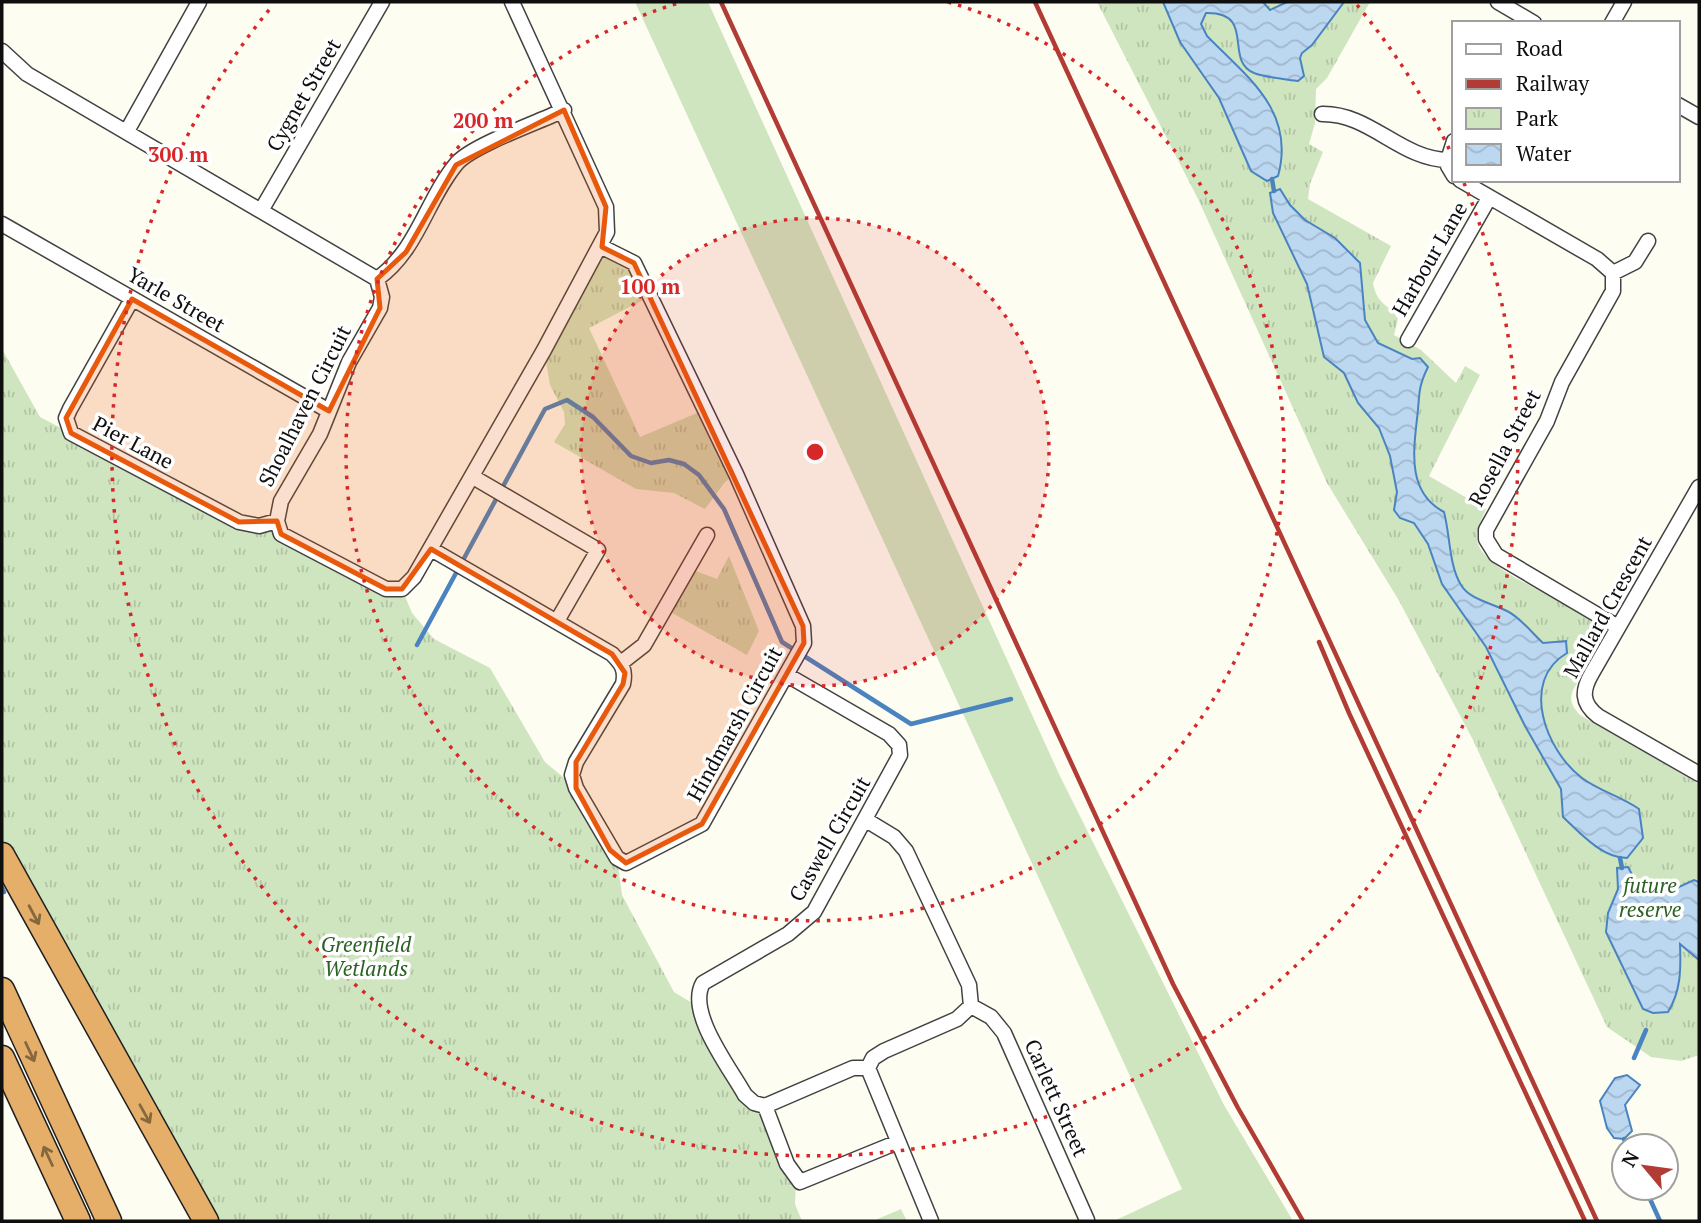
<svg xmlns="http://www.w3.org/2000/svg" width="1701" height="1223" font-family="'PT Serif',serif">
<defs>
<pattern id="park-tufts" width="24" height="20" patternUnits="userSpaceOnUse" patternTransform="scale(1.75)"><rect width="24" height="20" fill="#cfe5bf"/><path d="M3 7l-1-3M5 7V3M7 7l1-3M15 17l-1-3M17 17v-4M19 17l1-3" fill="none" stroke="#b1c3a3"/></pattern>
<pattern id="water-waves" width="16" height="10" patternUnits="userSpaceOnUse" patternTransform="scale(1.75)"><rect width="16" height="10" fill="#bcd7f0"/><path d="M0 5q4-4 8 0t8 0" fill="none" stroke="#a0b7cd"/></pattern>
</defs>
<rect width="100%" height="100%" fill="#fefdf2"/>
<!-- grass -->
<path fill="#cfe5bf" d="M 635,2 L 708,2 L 1059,774 L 1224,1105 L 1293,1221 L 1114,1221 L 1182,1189 Z"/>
<!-- park -->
<path fill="url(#park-tufts)" d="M 1097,2 L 1370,2 L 1327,78 L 1316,89 L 1315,123 L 1309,144 L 1323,152 L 1310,184 L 1308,199 L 1391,246 L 1373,283 C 1377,306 1389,303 1398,319 L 1394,335 L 1421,350 L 1456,383 L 1465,366 L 1480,375 L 1429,476 L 1486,509 C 1482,519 1476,529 1477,540 C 1482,573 1573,601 1599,624 L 1602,642 L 1573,690 C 1569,701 1572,706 1580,715 L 1699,784 L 1699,1055 L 1681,1061 L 1651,1057 L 1607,1027 L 1472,738 L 1398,599 L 1327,483 L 1198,199 Z
M 602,247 L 625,257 L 651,296 L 589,328 L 640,437 L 704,410 L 736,474 L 725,482 L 705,509 L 674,493 L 636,489 L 554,442 L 565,424 L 564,412 L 550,385 L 544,350 Z
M 2,349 L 40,417 L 239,522 L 277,521 L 281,535 L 402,589 L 412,613 L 434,639 L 490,668 L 545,762 L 576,788 L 617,858 L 622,895 L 674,992 L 697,1006 L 745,1095 L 765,1106 L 796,1180 L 795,1204 L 802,1221 L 213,1221 L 2,839 Z
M 729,556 L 759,631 L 747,655 L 667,610 L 693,570 L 717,579 Z
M 901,1209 L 907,1221 L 873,1221 Z"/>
<!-- water -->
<path fill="url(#water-waves)" stroke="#4a84c0" stroke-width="2" d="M 1163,2 L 1263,2 L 1270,10 L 1287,2 L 1344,2 L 1312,45 L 1302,53 L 1300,58 L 1304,76 L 1298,81 C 1284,79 1267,78 1254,73 C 1223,60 1257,12 1206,13 L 1201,24 L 1207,36 C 1247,77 1296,111 1278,176 L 1267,181 L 1251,171 L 1219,98 L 1180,42 Z
M 1280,189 L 1290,205 L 1305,220 L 1335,238 L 1360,263 L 1365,320 L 1378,343 L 1412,359 L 1420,358 L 1428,367 C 1417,389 1420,396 1417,419 C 1413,454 1408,493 1444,512 C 1450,534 1449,566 1461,585 C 1470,600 1492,603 1507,611 C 1520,617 1532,633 1543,643 L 1566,641 L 1567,653 C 1519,681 1546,751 1582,778 C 1599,791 1621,796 1639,809 L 1643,838 L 1627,858 C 1602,858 1580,833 1563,817 L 1561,789 L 1525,726 L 1486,647 L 1442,584 L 1428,544 L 1414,523 L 1400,518 L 1394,510 L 1397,492 L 1390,456 L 1379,428 L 1358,403 L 1344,373 L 1324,357 L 1307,284 L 1273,213 L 1270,193 Z
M 1628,867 L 1635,880 L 1679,887 L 1694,880 L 1699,882 L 1699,960 L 1680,944 C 1681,969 1681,991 1668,1012 L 1653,1013 L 1643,1009 L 1606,932 L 1608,913 L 1618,889 L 1617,868 Z
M 1627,1075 L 1640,1085 L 1625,1105 L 1632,1131 L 1624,1139 L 1614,1138 L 1607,1128 L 1600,1101 L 1615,1078 Z"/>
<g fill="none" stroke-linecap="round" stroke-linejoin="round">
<!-- stream -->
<path stroke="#4a84c0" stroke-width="4.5" d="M 1272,179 L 1274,191
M 417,645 L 545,409 L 567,400 L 593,417 L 631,456 L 651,463 L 669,460 L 684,464 L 699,475 L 724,509 L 782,642 L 911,724 L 1011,699
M 1620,858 L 1622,868
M 2,888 L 4,892
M 1634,1058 L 1646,1030
M 1624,1139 L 1627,1146
M 1645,1188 L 1660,1221"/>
<!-- street casing -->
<g stroke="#424242" stroke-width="17">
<path id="street" d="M 1498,2 L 1534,23
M 1612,23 L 1624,2
M 2,51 L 27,74 L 377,279 L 382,297 L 380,308 L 349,362 L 320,434 L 281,501 L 277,521 L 281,534 L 386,589 L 402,589 L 414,577 L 544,350 L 607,232 L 606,207 L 512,2
M 1678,105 L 1699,117
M 1322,114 C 1370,113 1400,159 1448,160 L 1448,166 L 1454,176
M 127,131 L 199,2
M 1448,160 L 1454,141
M 1460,180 L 1597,259 L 1613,273 L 1613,291 L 1562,382 L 1547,421 L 1486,530 L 1486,539 L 1496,555 L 1618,627
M 262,209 L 382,2
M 2,224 L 329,411
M 1613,273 L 1635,262 L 1648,241
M 377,279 C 418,250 426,200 457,163 C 473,145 539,122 564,110
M 132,299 L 70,409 L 66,418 L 71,433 L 239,522 L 259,526 L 277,521
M 1408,340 L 1489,198
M 473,477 L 598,550 L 557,621
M 1699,487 L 1592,673 C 1582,690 1581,703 1598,716 L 1699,774
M 431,549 L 612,654 C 622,664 626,670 623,684 L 576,762 L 572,775 L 576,788 L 617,858 L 626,863 L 702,824 L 804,643 L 803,626 L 736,474 L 634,263 L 602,247
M 621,663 L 644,645 L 707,535
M 787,675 L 889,734 L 899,745 L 900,755 L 814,912 L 788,934 L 703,983 C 686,1012 730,1068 745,1095 L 754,1103 L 765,1106 L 853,1068 L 868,1068 L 873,1058 L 884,1051 L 957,1019 L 971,1006
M 866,820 L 894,837 L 906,851 L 969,985 L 971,1006
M 971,1006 L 991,1017 L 1004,1033 L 1087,1220
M 868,1068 L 931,1221
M 765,1106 L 787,1164 L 800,1182 L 898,1142"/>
</g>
<!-- highway casing -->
<g stroke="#202020" stroke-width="27">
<path id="highway" d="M 2,855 L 206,1221
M 2,990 L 109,1221
M 2,1058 L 78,1221"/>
</g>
<!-- street -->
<use href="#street" stroke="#fff" stroke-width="14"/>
<!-- highway -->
<use href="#highway" stroke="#e5af69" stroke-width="24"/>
<!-- rail -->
<path stroke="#b13c35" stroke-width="4.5" d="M 721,2 L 1173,984 L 1238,1108 L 1303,1221
M 1035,2 L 1597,1221
M 1319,642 L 1349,713 L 1585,1221"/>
</g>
<!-- one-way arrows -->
<defs><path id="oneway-shaft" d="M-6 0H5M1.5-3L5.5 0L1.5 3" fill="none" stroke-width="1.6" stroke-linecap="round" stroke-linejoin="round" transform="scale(1.75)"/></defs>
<g stroke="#856740">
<use href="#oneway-shaft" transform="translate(34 915) rotate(62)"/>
<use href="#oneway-shaft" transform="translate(30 1052) rotate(65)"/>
<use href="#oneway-shaft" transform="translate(145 1114) rotate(61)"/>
<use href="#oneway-shaft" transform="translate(48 1156) rotate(-115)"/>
</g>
<!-- marked area -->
<path fill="#e8590c" fill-opacity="0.2" stroke="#e8590c" stroke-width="5" stroke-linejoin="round" d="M 564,110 L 606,207 L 602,247 L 634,263 L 803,626 L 804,643 L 702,824 L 626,863 L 610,850 L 576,788 L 576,762 L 623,684 L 625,673 L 612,654 L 431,549 L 402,589 L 386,589 L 281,534 L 277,521 L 239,522 L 71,433 L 66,418 L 132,299 L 329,411 L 380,308 L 377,279 L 406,252 L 456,165 Z"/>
<!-- distance rings -->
<circle cx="815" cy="452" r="234" fill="#d62828" fill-opacity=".12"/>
<g fill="none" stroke="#d62828" stroke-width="3.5" stroke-dasharray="3.5 7">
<circle cx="815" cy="452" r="234"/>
<path d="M948 2A469 469 0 1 1 682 2"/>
<path d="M1357 5A703 703 0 0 1 1452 155M1464 183A703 703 0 1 1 273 5"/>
</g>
<g text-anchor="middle" stroke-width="7" stroke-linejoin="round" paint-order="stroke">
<!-- street labels -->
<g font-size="21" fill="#0f0f0f" stroke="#fff">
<text transform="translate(304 95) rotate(-60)" y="7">Cygnet Street</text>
<text transform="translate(1430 259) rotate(-60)" y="7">Harbour Lane</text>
<text transform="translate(176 300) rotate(30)" y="7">Yarle Street</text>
<text transform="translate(305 406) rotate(-63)" y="7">Shoalhaven Circuit</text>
<text transform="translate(133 443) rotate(28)" y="7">Pier Lane</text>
<text transform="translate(1505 448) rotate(-62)" y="7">Rosella Street</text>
<text transform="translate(1608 607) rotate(-61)" y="7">Mallard Crescent</text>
<text transform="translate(735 724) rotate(-61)" y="7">Hindmarsh Circuit</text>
<text transform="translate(830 839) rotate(-60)" y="7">Caswell Circuit</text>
<text transform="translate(1056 1098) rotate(66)" y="7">Carlett Street</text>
</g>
<!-- park labels -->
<g font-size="21" font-style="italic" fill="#2b6125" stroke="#fff">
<text x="1650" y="893">future<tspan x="1650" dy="24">reserve</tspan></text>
<text x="366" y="952">Greenfield<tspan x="366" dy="24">Wetlands</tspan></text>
</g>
</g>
<circle cx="815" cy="452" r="10" fill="#d62828" stroke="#fff" stroke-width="3.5"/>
<g font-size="21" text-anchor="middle" font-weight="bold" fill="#d62828" stroke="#fff" stroke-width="7" stroke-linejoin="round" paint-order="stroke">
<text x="483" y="128">200 m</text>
<text x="178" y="162">300 m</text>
<text x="650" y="294">100 m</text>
</g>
<!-- border -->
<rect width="1701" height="1223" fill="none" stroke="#0f0f0f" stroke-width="7"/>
<!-- legend -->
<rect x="1452" y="21" width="228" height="161" fill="#ffffff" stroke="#9f9f9f" stroke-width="2"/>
<rect x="1466" y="44" width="35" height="10" fill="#ffffff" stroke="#9f9f9f" stroke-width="2"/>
<text x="1516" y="56" font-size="21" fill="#0f0f0f">Road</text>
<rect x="1466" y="79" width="35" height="10" fill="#b13c35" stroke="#9f9f9f" stroke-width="2"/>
<text x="1516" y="91" font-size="21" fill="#0f0f0f">Railway</text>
<rect x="1466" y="108" width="35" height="21" fill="url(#park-tufts)" stroke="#9f9f9f" stroke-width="2"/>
<text x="1516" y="126" font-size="21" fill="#0f0f0f">Park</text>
<rect x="1466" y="144" width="35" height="21" fill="url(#water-waves)" stroke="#9f9f9f" stroke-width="2"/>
<text x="1516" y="161" font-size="21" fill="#0f0f0f">Water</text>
<!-- north arrow -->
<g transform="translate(1645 1167) rotate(299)"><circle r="33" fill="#ffffff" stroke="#9f9f9f" stroke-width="2"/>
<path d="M0-5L12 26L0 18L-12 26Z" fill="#b13c35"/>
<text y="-10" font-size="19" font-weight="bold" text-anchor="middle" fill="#0f0f0f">N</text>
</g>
</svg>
